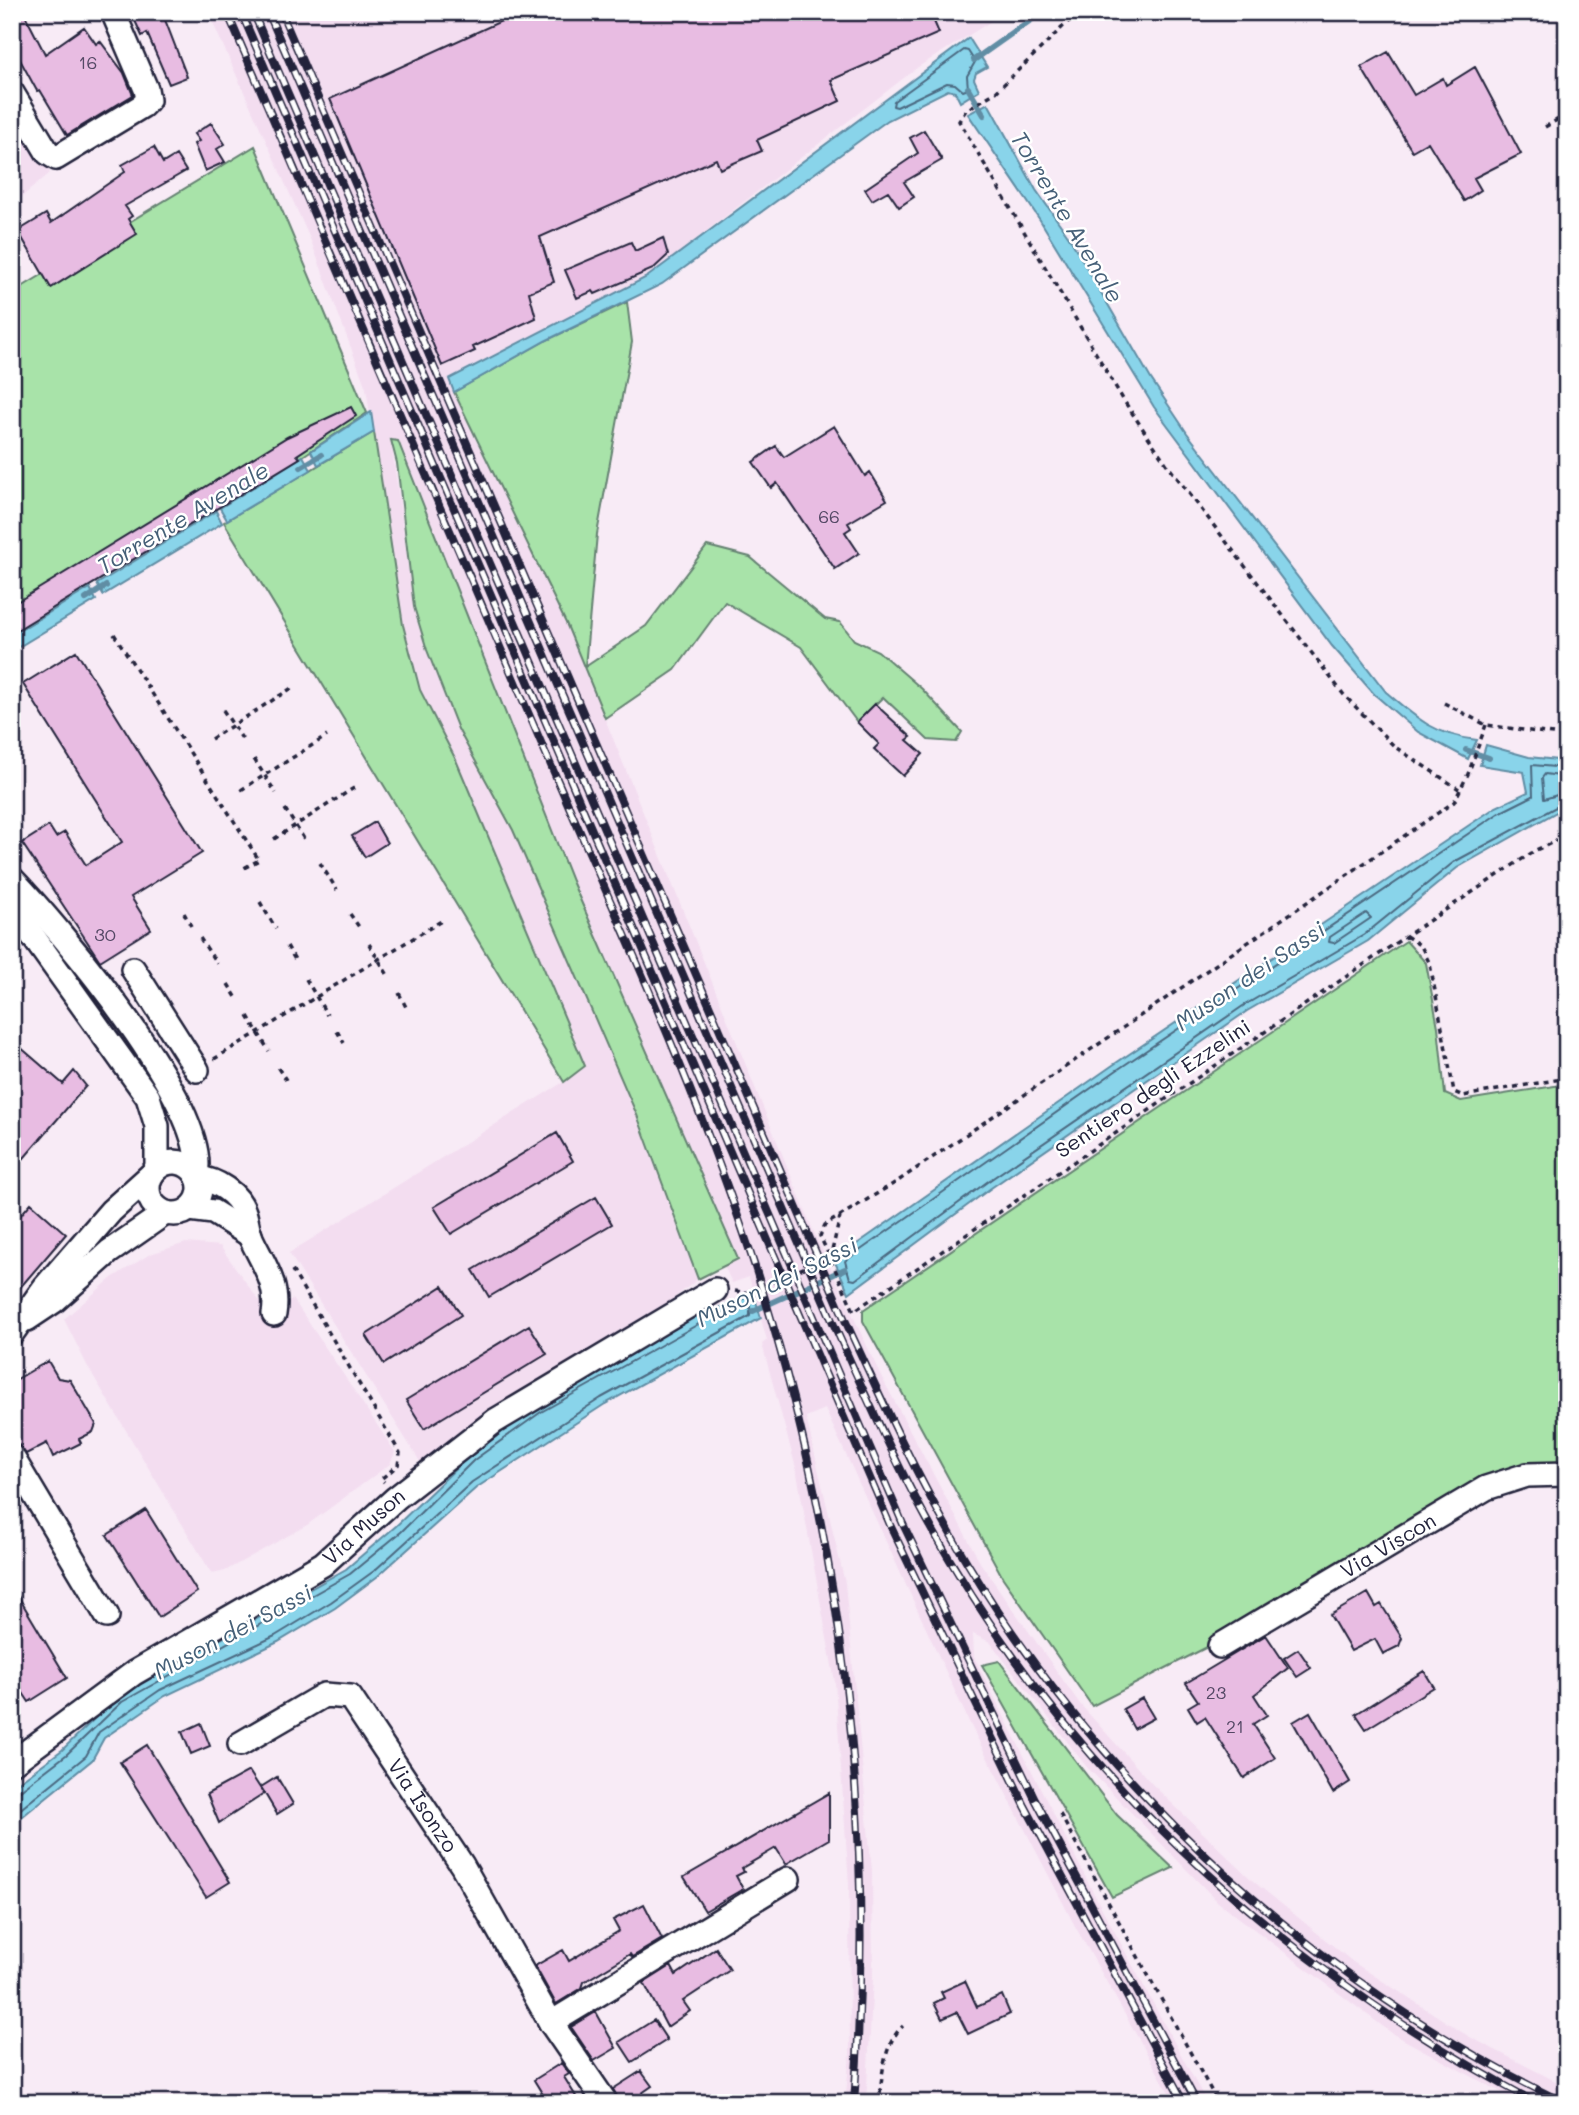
<svg xmlns="http://www.w3.org/2000/svg" width="1579" height="2115" font-family="Mali,sans-serif">
<rect width="100%" height="100%" fill="#f8ebf6"/>
<filter id="ink" filterUnits="userSpaceOnUse"><feTurbulence type="fractalNoise" baseFrequency=".0143" numOctaves="2"/><feDisplacementMap in="SourceGraphic" scale="14" xChannelSelector="R" yChannelSelector="G"/><feConvolveMatrix kernelMatrix="1 2 1 2 8 2 1 2 1" color-interpolation-filters="sRGB"/></filter>
<g filter="url(#ink)">
<!-- built -->
<path fill="#f3ddf0" d="M 208,12 L 1006,12 L 918,67 L 647,277 L 449,379 L 566,623 L 813,1230 L 880,1374 L 981,1564 L 1080,1704 L 1153,1785 L 1253,1881 L 1353,1962 L 1468,2036 L 1567,2087 L 1567,2103 L 1521,2103 L 1393,2034 L 1218,1902 L 1086,1766 L 990,1642 L 973,1634 L 974,1657 L 1092,1890 L 1207,2103 L 1175,2103 L 1075,1926 L 971,1726 L 825,1409 L 806,1417 L 845,1583 L 872,1871 L 873,1979 L 866,2103 L 845,2103 L 850,2054 L 849,1884 L 835,1682 L 796,1468 L 762,1344 L 767,1340 L 749,1277 L 732,1283 L 724,1266 L 738,1258 L 572,881 L 398,441 L 391,440 L 414,607 L 427,650 L 458,729 L 513,830 L 637,1115 L 698,1279 L 670,1301 L 525,1393 L 424,1468 L 289,1253 L 581,1071 L 456,760 L 421,690 L 403,625 L 366,388 L 311,241 Z
M 12,109 L 50,173 L 12,205 Z
M 186,1243 L 220,1246 L 257,1298 L 273,1314 L 293,1299 L 395,1452 L 390,1464 L 307,1525 L 225,1571 L 212,1574 L 88,1367 L 64,1319 L 112,1278 L 150,1254 Z"/>
<!-- green -->
<path fill="#a8e3a9" stroke="#658272" stroke-width="2" d="M 255,146 L 367,413 L 300,458 L 12,633 L 12,293 Z
M 627,302 L 632,342 L 597,534 L 585,667 L 646,626 L 707,546 L 750,557 L 825,619 L 840,622 L 854,640 L 878,651 L 922,689 L 962,732 L 956,742 L 928,740 L 883,697 L 857,722 L 801,647 L 725,602 L 675,670 L 605,718 L 566,623 L 454,392 L 545,341 Z
M 374,432 L 403,625 L 420,690 L 456,760 L 585,1066 L 564,1082 L 224,522 Z
M 391,440 L 398,441 L 572,881 L 738,1259 L 698,1279 L 637,1115 L 513,830 L 458,729 L 427,650 L 414,607 L 397,463 Z
M 1406,941 L 1426,963 L 1438,1027 L 1445,1094 L 1461,1101 L 1567,1084 L 1567,1470 L 1525,1471 L 1215,1643 L 1092,1706 L 1003,1578 L 863,1321 L 863,1310 Z
M 999,1661 L 1117,1815 L 1173,1868 L 1112,1897 L 982,1665 Z"/>
<!-- water -->
<path fill="#89d4ea" stroke="#608da4" stroke-width="2" d="M 969,38 L 987,67 L 976,73 L 974,79 L 979,90 L 960,102 L 955,92 L 948,90 L 888,120 L 662,284 L 545,341 L 454,392 L 449,379 L 647,277 Z
M 988,103 L 1036,190 L 1069,237 L 1151,379 L 1187,433 L 1386,692 C 1417,719 1435,735 1477,740 L 1468,759 L 1418,732 L 1374,694 L 1332,646 L 1154,407 L 1040,220 L 968,114 Z
M 371,412 L 374,432 L 318,465 L 311,451 Z
M 303,456 L 311,470 L 227,520 L 220,508 Z
M 216,511 L 222,523 L 103,595 L 97,584 Z
M 90,588 L 96,600 L 12,651 L 12,635 Z
M 1486,745 L 1529,757 L 1567,761 L 1567,806 L 1457,868 L 1368,941 L 1247,1011 L 991,1188 L 849,1293 L 834,1260 L 1113,1065 L 1496,807 L 1528,792 L 1524,772 L 1480,765 Z
M 754,1295 L 761,1318 L 605,1404 L 476,1488 L 378,1576 L 335,1608 L 278,1642 L 165,1696 L 104,1738 L 92,1760 L 12,1825 L 12,1787 L 62,1750 L 117,1697 L 346,1569 L 396,1526 L 470,1455 L 538,1406 L 701,1314 Z"/>
<g fill="none" stroke-linecap="round" stroke-linejoin="round">
<!-- shore -->
<path stroke="#4b6981" stroke-width="2" d="M 964,50 L 968,51 L 975,62 L 967,76 L 968,89 L 963,91 L 955,84 L 947,83 L 897,107 L 893,106 L 894,101 Z
M 1567,768 L 1532,765 L 1533,796 L 1499,813 L 1117,1070 L 845,1261 L 850,1279 L 855,1280 L 987,1182 L 1243,1006 L 1364,935 L 1454,862 L 1567,801
M 1567,777 L 1545,774 L 1542,778 L 1544,799 L 1567,792
M 1366,913 L 1371,918 L 1334,943 L 1329,942 L 1330,937 Z
M 12,1792 L 19,1791 L 66,1755 L 122,1702 L 350,1574 L 401,1532 L 474,1460 L 541,1412 L 704,1321 L 738,1306 L 750,1306 L 750,1316 L 601,1398 L 472,1482 L 374,1571 L 331,1602 L 275,1636 L 160,1690 L 99,1732 L 86,1756 L 12,1816"/>
<!-- stream -->
<path stroke="#608da4" stroke-width="6" d="M 974,60 L 1042,12
M 968,88 L 984,115
M 301,467 L 321,455
M 86,599 L 106,586
M 1466,750 L 1489,758
M 753,1311 L 845,1269"/>
</g>
<!-- building -->
<path fill="#e8bce2" stroke="#22223b" stroke-width="2" d="M 131,12 L 162,12 L 187,77 L 169,84 L 147,33 L 142,36 Z
M 521,12 L 930,12 L 939,33 L 831,80 L 840,101 L 757,140 L 762,151 L 720,169 L 716,159 L 540,237 L 554,282 L 529,292 L 536,318 L 473,347 L 475,351 L 442,366 L 330,99 Z
M 24,13 L 45,54 L 84,27 L 96,44 L 100,41 L 124,73 L 133,95 L 67,135 L 40,90 L 37,91 L 12,45 L 12,18 Z
M 1388,52 L 1414,95 L 1443,78 L 1446,85 L 1475,67 L 1521,154 L 1474,178 L 1481,190 L 1464,201 L 1428,142 L 1412,151 L 1361,67 Z
M 211,123 L 225,144 L 217,149 L 225,162 L 205,171 L 194,144 L 199,141 L 194,134 Z
M 924,130 L 942,160 L 904,182 L 914,197 L 899,207 L 888,191 L 872,200 L 865,189 L 918,153 L 910,138 Z
M 154,147 L 163,163 L 176,155 L 186,171 L 125,206 L 132,216 L 128,219 L 137,234 L 51,288 L 18,231 L 46,214 L 51,223 L 125,172 L 122,165 Z
M 663,238 L 668,255 L 653,269 L 595,294 L 593,291 L 577,298 L 565,270 L 631,242 L 635,251 Z
M 351,407 L 356,416 L 297,455 L 300,458 L 12,633 L 12,605 L 287,437 Z
M 834,426 L 865,476 L 870,472 L 887,500 L 848,523 L 851,528 L 845,532 L 859,553 L 835,569 L 777,483 L 771,488 L 753,462 L 776,446 L 784,457 Z
M 76,651 L 202,853 L 131,897 L 151,929 L 100,961 L 22,843 L 49,826 L 56,837 L 65,832 L 86,865 L 122,842 L 23,684 Z
M 875,704 L 911,737 L 907,740 L 923,754 L 903,776 L 874,749 L 879,744 L 857,722 Z
M 375,822 L 387,843 L 365,857 L 352,836 Z
M 12,1040 L 63,1084 L 74,1071 L 86,1086 L 12,1172 Z
M 557,1133 L 573,1161 L 451,1234 L 434,1207 Z
M 596,1197 L 612,1224 L 489,1297 L 473,1270 Z
M 31,1203 L 66,1234 L 12,1297 L 12,1225 Z
M 443,1286 L 461,1315 L 384,1364 L 366,1335 Z
M 529,1325 L 547,1354 L 424,1429 L 406,1400 Z
M 48,1361 L 58,1378 L 70,1380 L 96,1424 L 93,1432 L 79,1439 L 81,1443 L 53,1457 L 47,1443 L 26,1454 L 19,1445 L 12,1443 L 12,1382 Z
M 146,1510 L 197,1592 L 159,1617 L 107,1535 Z
M 12,1586 L 67,1678 L 29,1702 L 12,1676 Z
M 1368,1593 L 1376,1607 L 1381,1604 L 1402,1638 L 1399,1646 L 1383,1654 L 1375,1639 L 1351,1651 L 1330,1615 Z
M 1266,1635 L 1288,1668 L 1254,1695 L 1267,1715 L 1253,1724 L 1275,1758 L 1244,1778 L 1205,1717 L 1197,1722 L 1188,1707 L 1198,1701 L 1186,1683 Z
M 1298,1649 L 1311,1668 L 1297,1677 L 1284,1658 Z
M 1424,1671 L 1434,1687 L 1366,1729 L 1356,1714 Z
M 1142,1698 L 1154,1718 L 1134,1729 L 1123,1709 Z
M 1310,1712 L 1350,1782 L 1333,1793 L 1293,1722 Z
M 201,1723 L 210,1746 L 191,1754 L 182,1732 Z
M 147,1745 L 230,1882 L 206,1897 L 120,1762 Z
M 249,1771 L 264,1794 L 219,1823 L 207,1794 Z
M 277,1777 L 293,1804 L 277,1814 L 261,1787 Z
M 829,1793 L 829,1839 L 786,1864 L 776,1848 L 742,1868 L 744,1872 L 736,1876 L 743,1889 L 705,1911 L 684,1877 Z
M 644,1904 L 662,1939 L 632,1957 L 630,1954 L 584,1982 L 582,1988 L 556,2004 L 535,1966 L 563,1950 L 569,1961 L 619,1931 L 613,1920 Z
M 716,1948 L 730,1970 L 683,2001 L 690,2011 L 667,2027 L 644,1983 L 671,1966 L 676,1975 Z
M 965,1981 L 977,2007 L 1002,1995 L 1010,2014 L 968,2034 L 957,2012 L 942,2019 L 934,2003 L 944,1998 L 941,1992 Z
M 596,2012 L 616,2048 L 594,2061 L 571,2027 Z
M 654,2020 L 667,2040 L 632,2062 L 619,2042 Z
M 561,2063 L 569,2074 L 564,2077 L 580,2103 L 548,2103 L 534,2080 Z
M 641,2071 L 652,2086 L 642,2093 L 648,2103 L 620,2103 L 613,2089 Z"/>
<g fill="none" stroke-linecap="round" stroke-linejoin="round">
<!-- minor casing -->
<g stroke="#22223b" stroke-width="28">
<g id="minor">
<path d="M 12,93 L 48,153 L 56,158 L 142,106 L 148,100 L 146,89 L 113,12"/>
<path d="M 12,879 C 59,928 211,1108 196,1174"/>
<path d="M 12,907 L 148,1097 L 157,1126 L 157,1168"/>
<path d="M 133,969 L 197,1070"/>
<circle cx="174" cy="1188" r="26"/>
<path d="M 198,1178 C 216,1180 238,1193 244,1212 C 247,1220 247,1230 251,1238 C 263,1264 279,1284 274,1314"/>
<path d="M 190,1209 L 213,1212 L 250,1235"/>
<path d="M 27,1319 L 54,1301 L 109,1252 L 165,1213"/>
<path d="M 12,1333 L 45,1287 L 111,1211 L 152,1174"/>
<path d="M 12,1457 L 107,1616"/>
<path id="s1" d="M 1220,1646 L 1486,1488 L 1527,1475 L 1567,1474"/>
<path id="s2" d="M 240,1744 L 324,1695 L 350,1697 L 462,1865 L 551,2023 L 606,2103"/>
<path id="s3" d="M 12,1763 L 134,1673 L 323,1564 L 396,1498 L 495,1421 L 715,1290"/>
<path d="M 551,2023 L 788,1879"/>
</g>
</g>
<!-- path -->
<path stroke="#22223b" stroke-width="3.5" stroke-dasharray="5 5" stroke-linecap="butt" d="M 1078,12 L 996,92 L 966,110 L 959,121 L 1124,401 L 1168,466 L 1344,695 L 1395,747 L 1459,789
M 1545,127 L 1567,114
M 114,634 L 259,860 L 240,870
M 1444,703 L 1486,725 L 1567,736
M 223,710 L 245,743
M 1486,725 L 1468,774 L 1454,802 L 898,1181 L 825,1225 L 820,1236 L 854,1311 L 1406,936 L 1536,850 L 1567,836
M 211,739 L 295,686
M 254,759 L 276,793
M 241,790 L 327,736
M 285,809 L 306,842
M 274,839 L 357,786
M 320,863 L 337,890
M 260,902 L 276,929
M 184,913 L 191,926
M 350,914 L 359,927
M 1406,936 L 1421,946 L 1430,964 L 1454,1092 L 1463,1096 L 1567,1078
M 200,938 L 217,964
M 369,944 L 389,977
M 287,946 L 297,963
M 306,979 L 327,1015
M 228,984 L 238,1000
M 399,993 L 406,1007
M 248,1016 L 269,1051
M 337,1031 L 344,1043
M 214,1059 L 443,920
M 278,1068 L 286,1080
M 292,1270 L 400,1453 L 398,1465 L 381,1479 L 384,1482
M 735,1291 L 750,1293 L 831,1255 L 840,1217
M 1060,1814 L 1218,2103
M 879,2103 C 882,2077 883,2044 903,2026"/>
<!-- minor -->
<use href="#minor" stroke="#fff" stroke-width="23"/>
<!-- rail casing -->
<g stroke="#22223b" stroke-width="8">
<path id="rail" d="M 227,12 C 329,250 431,488 534,726 C 611,906 696,1084 756,1270 C 842,1537 876,1823 854,2103
M 241,12 L 891,1527 L 1025,1806 L 1184,2103
M 253,12 L 903,1524 L 1035,1799 L 1197,2103
M 268,12 L 834,1325 C 861,1385 888,1447 919,1505 C 1057,1765 1279,1967 1537,2103
M 281,12 L 845,1320 C 883,1403 921,1486 968,1564 C 1108,1795 1322,1986 1565,2103"/>
</g>
<!-- rail -->
<use href="#rail" stroke="#fff" stroke-width="5" stroke-dasharray="16" stroke-linecap="butt"/>
</g>
</g>
<g text-anchor="middle" stroke-width="5" stroke-linejoin="round" paint-order="stroke">
<!-- number labels -->
<g font-size="18" fill="#544865">
<text x="88" y="69">16</text>
<text x="829" y="523">66</text>
<text x="105" y="941">30</text>
<text x="1216" y="1699">23</text>
<text x="1235" y="1733">21</text>
</g>
<!-- street labels -->
<g font-size="21" fill="#22223b" stroke="#fff">
<text transform="translate(1153 1089) rotate(-34)" y="7">Sentiero degli Ezzelini</text>
<text dy="7" stroke="none"><textPath href="#s3" startOffset="425">Via Muson</textPath></text>
<text dy="7" stroke="none"><textPath href="#s1" startOffset="196">Via Viscon</textPath></text>
<text dy="7" stroke="none"><textPath href="#s2" startOffset="254">Via Isonzo</textPath></text>
</g>
<!-- water labels -->
<g font-size="23" font-style="italic" fill="#466078" stroke="#fff">
<text transform="translate(1067 217) rotate(59)" y="8">Torrente Avenale</text>
<text transform="translate(183 518) rotate(-31)" y="8">Torrente Avenale</text>
<text transform="translate(1250 976) rotate(-34)" y="8">Muson dei Sassi</text>
<text transform="translate(777 1282) rotate(-26)" y="8">Muson dei Sassi</text>
<text transform="translate(233 1632) rotate(-28)" y="8">Muson dei Sassi</text>
</g>
</g>
<!-- margin -->
<rect width="1579" height="2115" fill="none" stroke="#fff" stroke-width="42"/>
<rect x="21" y="21" width="1537" height="2073" fill="none" stroke="#22223b" stroke-width="2.5" filter="url(#ink)"/>
</svg>
